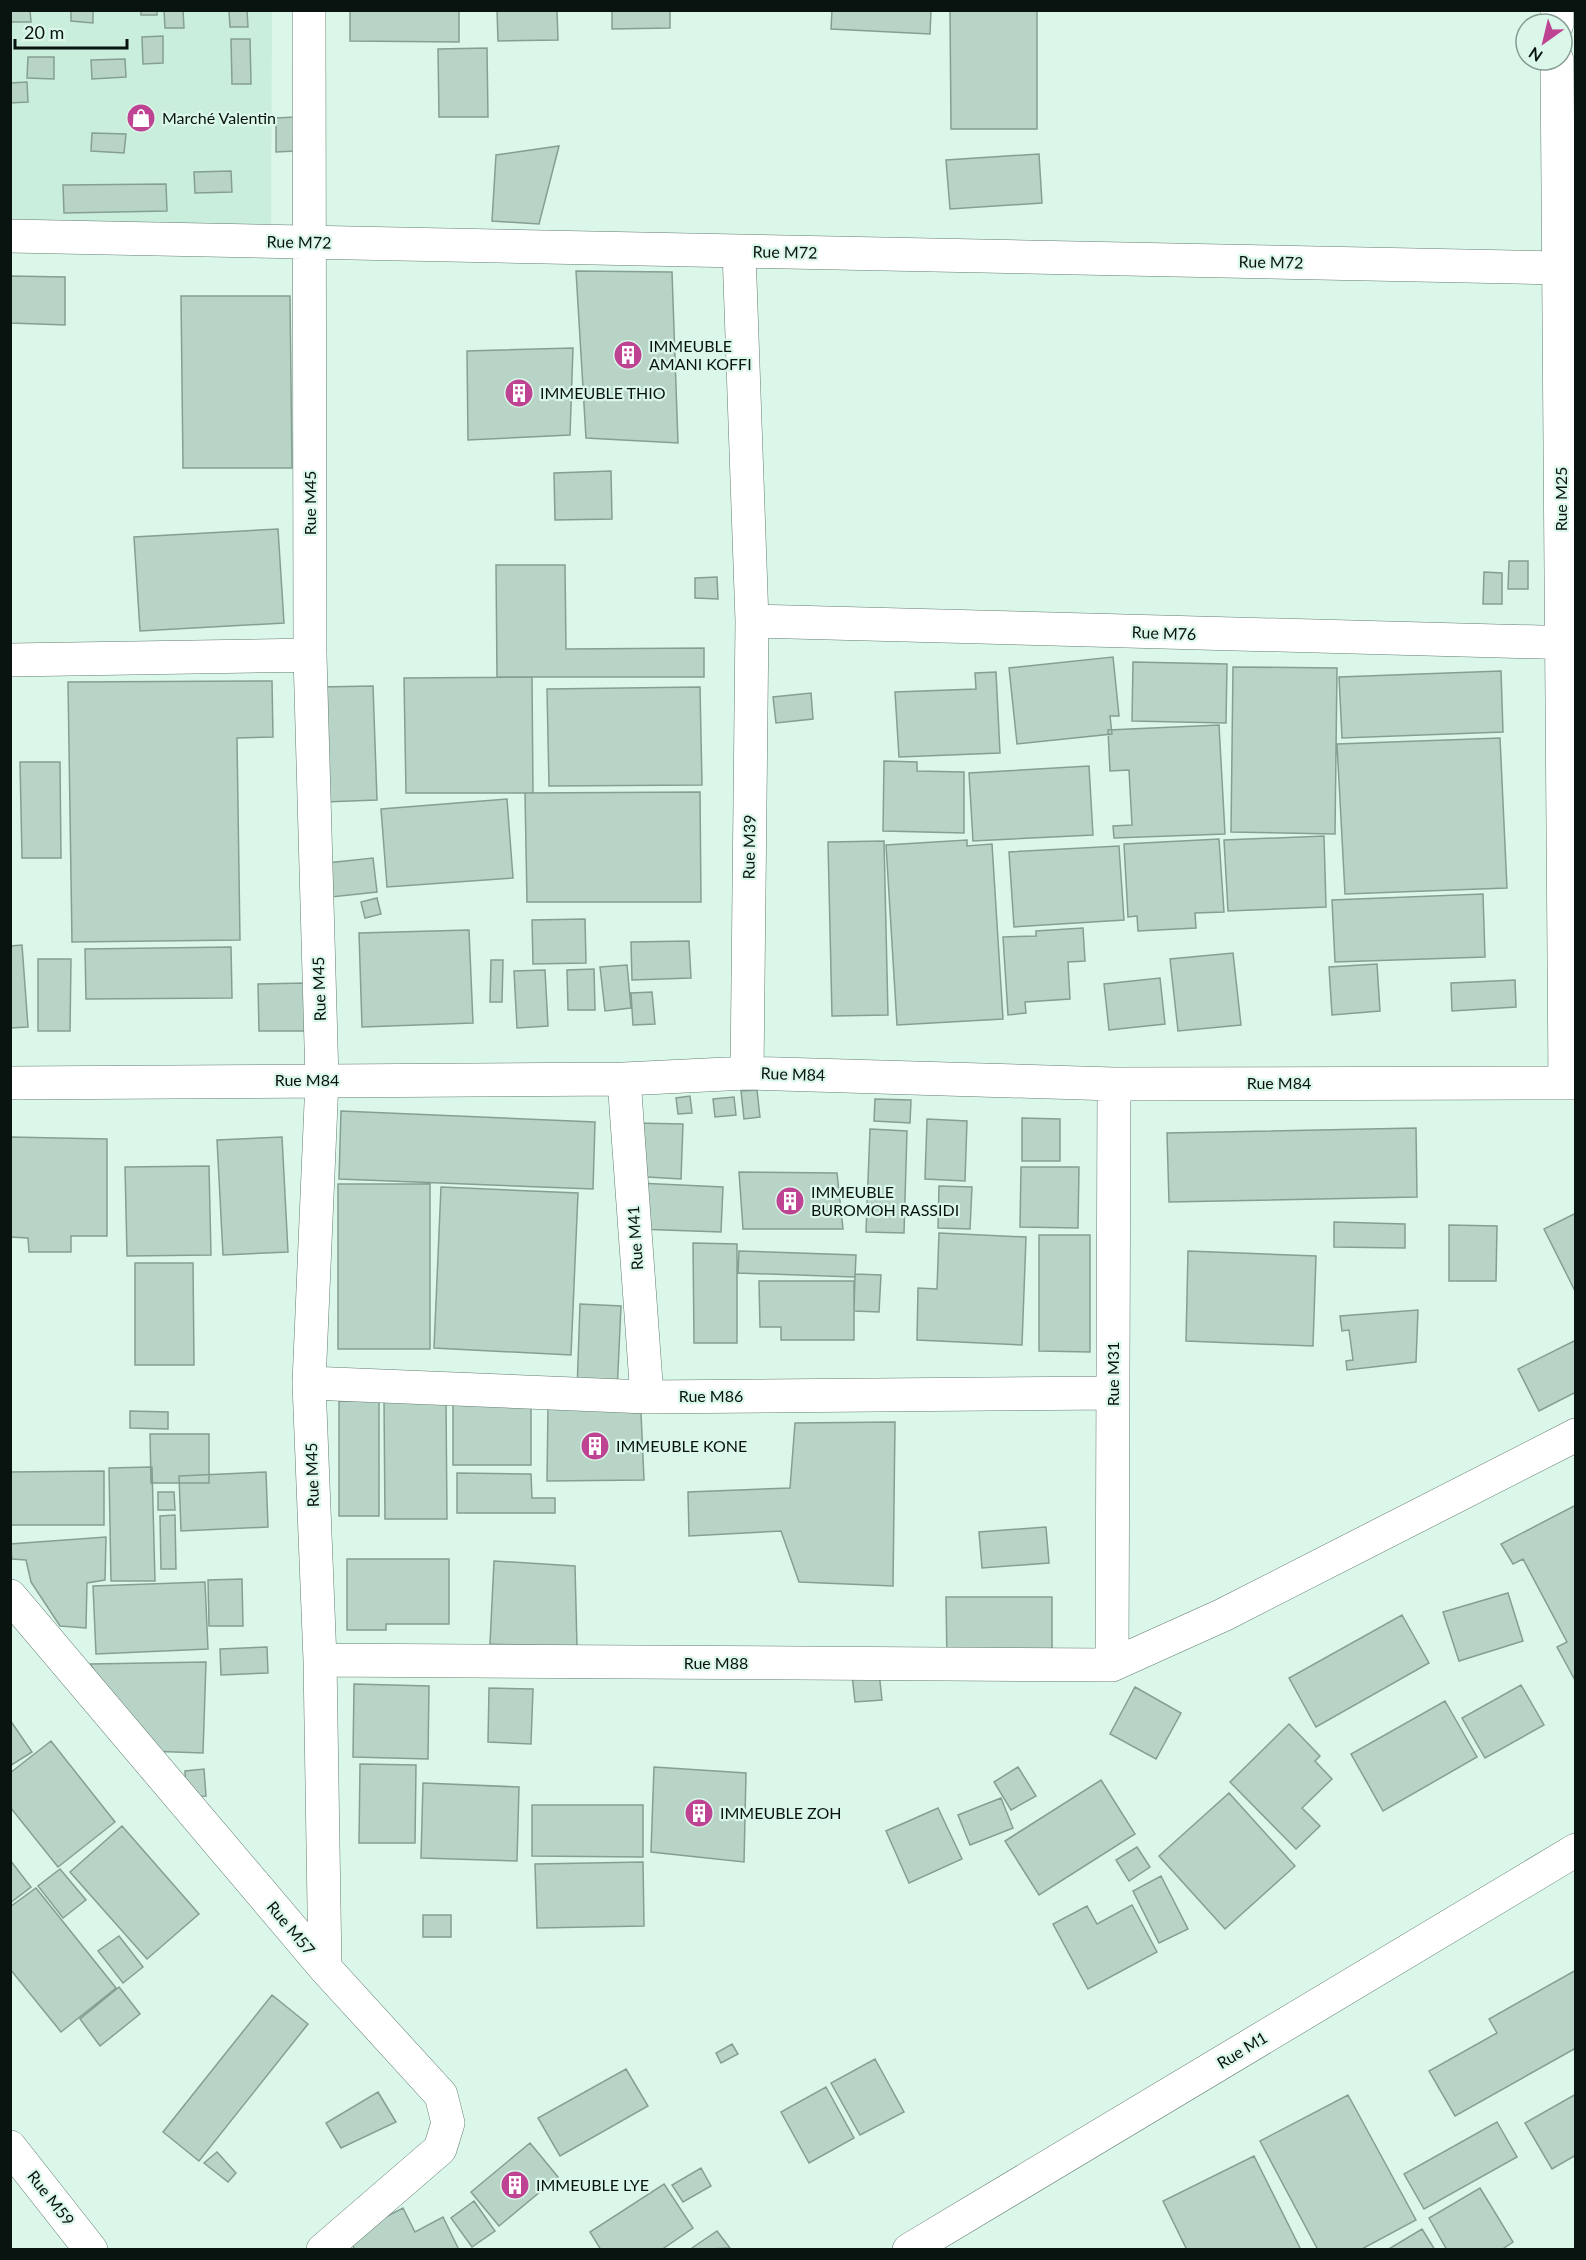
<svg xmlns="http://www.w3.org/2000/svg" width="1586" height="2260" font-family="Lato,sans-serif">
<rect width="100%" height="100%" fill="#daf7e9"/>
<!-- built -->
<path fill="#c9eedc" d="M 11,11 L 272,11 L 271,232 L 11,226 Z"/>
<!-- building -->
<path fill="#b8d4c6" stroke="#85a093" stroke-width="1.5" d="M 10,10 L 30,10 L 31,22 L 10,22 Z
M 71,10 L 93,10 L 93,23 L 71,21 Z
M 141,10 L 157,10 L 157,15 L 141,15 Z
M 164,10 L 183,10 L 184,28 L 165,28 Z
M 229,10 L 247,10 L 248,27 L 230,27 Z
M 350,10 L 459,10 L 459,42 L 350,41 Z
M 497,10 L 557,10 L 558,40 L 498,41 Z
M 612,10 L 670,10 L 670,28 L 612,29 Z
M 832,10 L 931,10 L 930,34 L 831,29 Z
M 950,10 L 1037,10 L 1037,129 L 951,129 Z
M 163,36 L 163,63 L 143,64 L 142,37 Z
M 231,39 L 250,39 L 251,84 L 232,84 Z
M 487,48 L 488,117 L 439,117 L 438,49 Z
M 28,57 L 54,57 L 54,79 L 27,78 Z
M 125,59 L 126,77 L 92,79 L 91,60 Z
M 27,82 L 28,102 L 10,103 L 10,83 Z
M 295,117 L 296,151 L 276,152 L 276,118 Z
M 92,133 L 126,134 L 124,153 L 91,151 Z
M 559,146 L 539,224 L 492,221 L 496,155 Z
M 1039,154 L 1042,203 L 950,209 L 946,160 Z
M 231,171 L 232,192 L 195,193 L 194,172 Z
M 166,184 L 167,211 L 64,213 L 63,185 Z
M 576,271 L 672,272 L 678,443 L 586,438 Z
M 10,276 L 65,277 L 65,325 L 10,323 Z
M 181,296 L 290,296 L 292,468 L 183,468 Z
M 573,348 L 570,435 L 468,440 L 467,351 Z
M 611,471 L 612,519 L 555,520 L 554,473 Z
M 278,529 L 284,623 L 140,631 L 134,537 Z
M 1509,561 L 1528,561 L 1528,589 L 1508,589 Z
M 496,565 L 565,565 L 566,649 L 704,648 L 704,677 L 497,677 Z
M 1484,572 L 1502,573 L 1502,604 L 1483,604 Z
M 717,577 L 718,599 L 695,598 L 695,578 Z
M 1113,657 L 1119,716 L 1110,716 L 1112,734 L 1017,744 L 1009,668 Z
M 1133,662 L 1227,664 L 1226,723 L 1132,721 Z
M 1233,667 L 1337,668 L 1335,834 L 1231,832 Z
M 1501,671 L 1503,732 L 1342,738 L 1339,677 Z
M 996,672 L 1000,753 L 899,757 L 895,692 L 976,689 L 975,673 Z
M 532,677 L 533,793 L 406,793 L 404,678 Z
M 272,681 L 273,737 L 237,738 L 240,940 L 72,942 L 68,682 Z
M 373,686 L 377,800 L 324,802 L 319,687 Z
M 700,687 L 702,785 L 549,786 L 547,689 Z
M 811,693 L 813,719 L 776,723 L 773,697 Z
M 1219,725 L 1225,834 L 1114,838 L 1113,826 L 1132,825 L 1129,770 L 1110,771 L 1108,730 Z
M 1500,738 L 1507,888 L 1345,894 L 1337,744 Z
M 884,761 L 917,762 L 917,771 L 964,772 L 964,833 L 883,831 Z
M 20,762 L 60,762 L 61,858 L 22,858 Z
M 1089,766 L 1093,835 L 973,841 L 969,773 Z
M 700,792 L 701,902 L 527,902 L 525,793 Z
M 507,799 L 513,878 L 387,887 L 381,809 Z
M 1324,836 L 1326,907 L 1228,911 L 1224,840 Z
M 1219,839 L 1224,912 L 1195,913 L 1196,928 L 1138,931 L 1137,916 L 1128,917 L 1124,844 Z
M 967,840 L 967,846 L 992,844 L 1003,1019 L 897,1025 L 886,845 Z
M 884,841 L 888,1015 L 832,1016 L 828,842 Z
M 1119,846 L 1124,920 L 1014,927 L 1009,852 Z
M 373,858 L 377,892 L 331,897 L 327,863 Z
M 1483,894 L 1485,957 L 1335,962 L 1332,900 Z
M 377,898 L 381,914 L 365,918 L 361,902 Z
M 585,919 L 586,963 L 533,964 L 532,920 Z
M 1083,928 L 1085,961 L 1068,962 L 1070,999 L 1025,1002 L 1026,1013 L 1008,1015 L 1003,937 L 1036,936 L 1036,931 Z
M 469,930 L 473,1023 L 362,1027 L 359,933 Z
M 689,941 L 691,978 L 632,980 L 631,942 Z
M 22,945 L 28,1027 L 10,1028 L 10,946 Z
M 231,947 L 232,998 L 86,999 L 85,949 Z
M 1233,953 L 1241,1025 L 1178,1031 L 1170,959 Z
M 38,959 L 71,959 L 70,1031 L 38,1031 Z
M 491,960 L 503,960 L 502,1002 L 490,1002 Z
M 1377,964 L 1380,1011 L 1332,1015 L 1329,967 Z
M 627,965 L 631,1008 L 605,1011 L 600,967 Z
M 594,969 L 595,1010 L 568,1010 L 567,970 Z
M 545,970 L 548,1026 L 517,1028 L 514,971 Z
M 1160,978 L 1165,1024 L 1109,1030 L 1104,984 Z
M 1515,980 L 1516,1007 L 1452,1011 L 1451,983 Z
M 305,983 L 307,1031 L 259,1031 L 258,984 Z
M 652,992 L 655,1024 L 633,1025 L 631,993 Z
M 757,1090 L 760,1117 L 744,1119 L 741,1091 Z
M 690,1096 L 692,1113 L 678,1114 L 676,1098 Z
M 734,1097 L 736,1115 L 715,1117 L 713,1099 Z
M 875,1099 L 911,1100 L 910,1123 L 874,1121 Z
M 341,1111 L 595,1122 L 593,1189 L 339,1179 Z
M 1022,1118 L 1060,1119 L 1060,1161 L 1022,1161 Z
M 927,1119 L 967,1121 L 965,1181 L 925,1179 Z
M 633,1123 L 683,1124 L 681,1179 L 631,1176 Z
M 1416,1128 L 1417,1197 L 1169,1202 L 1167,1133 Z
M 870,1129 L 907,1131 L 904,1233 L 866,1232 Z
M 10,1137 L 107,1139 L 107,1236 L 71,1236 L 71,1252 L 29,1252 L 28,1238 L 10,1237 Z
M 282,1137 L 288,1252 L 223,1255 L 217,1140 Z
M 209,1166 L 211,1255 L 127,1256 L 125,1167 Z
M 1021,1167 L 1079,1167 L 1078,1228 L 1020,1227 Z
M 739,1172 L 837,1173 L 843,1229 L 743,1229 Z
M 637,1183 L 723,1187 L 721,1232 L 636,1229 Z
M 338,1184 L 430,1184 L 430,1349 L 338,1349 Z
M 939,1186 L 972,1187 L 970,1229 L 938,1228 Z
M 441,1187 L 578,1193 L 571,1355 L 434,1348 Z
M 1576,1213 L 1576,1293 L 1544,1229 Z
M 1334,1222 L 1405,1224 L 1405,1248 L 1334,1247 Z
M 1449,1225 L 1497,1226 L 1496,1281 L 1449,1281 Z
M 939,1233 L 1026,1237 L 1022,1345 L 917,1340 L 918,1288 L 937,1289 Z
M 1039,1235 L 1090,1235 L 1090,1352 L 1039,1351 Z
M 693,1243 L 737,1244 L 737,1343 L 694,1343 Z
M 739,1251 L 856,1255 L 855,1277 L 738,1273 Z
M 1188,1251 L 1316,1256 L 1313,1346 L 1186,1341 Z
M 135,1263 L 193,1263 L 194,1365 L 135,1365 Z
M 855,1274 L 881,1275 L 879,1312 L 854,1311 Z
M 759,1281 L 854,1281 L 854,1340 L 781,1340 L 781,1327 L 760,1327 Z
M 580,1304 L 621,1306 L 617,1393 L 577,1391 Z
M 1418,1310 L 1416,1362 L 1347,1370 L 1346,1361 L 1353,1360 L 1349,1330 L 1342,1331 L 1340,1316 Z
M 1576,1340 L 1576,1392 L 1539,1411 L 1518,1369 Z
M 531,1399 L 531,1465 L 453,1465 L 453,1400 Z
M 384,1400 L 446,1400 L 447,1519 L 385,1519 Z
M 339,1401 L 379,1401 L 379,1516 L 339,1516 Z
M 548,1406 L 641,1413 L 644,1480 L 547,1481 Z
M 130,1411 L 168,1412 L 168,1429 L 130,1428 Z
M 895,1422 L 893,1586 L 799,1582 L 781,1531 L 689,1536 L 688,1492 L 790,1488 L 795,1423 Z
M 150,1434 L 209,1434 L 209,1483 L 151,1483 Z
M 152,1467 L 155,1581 L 111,1581 L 109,1468 Z
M 104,1471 L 104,1525 L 10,1525 L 10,1472 Z
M 266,1472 L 268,1527 L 181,1531 L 179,1476 Z
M 457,1473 L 531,1474 L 532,1498 L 555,1498 L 555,1513 L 457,1513 Z
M 158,1492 L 174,1492 L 175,1510 L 158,1510 Z
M 1576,1505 L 1576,1682 L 1557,1647 L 1567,1642 L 1523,1559 L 1513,1564 L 1501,1544 Z
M 175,1515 L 176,1569 L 161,1569 L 160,1516 Z
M 1046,1527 L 1049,1563 L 982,1568 L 979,1532 Z
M 106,1537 L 105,1580 L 87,1583 L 86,1628 L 60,1626 L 31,1582 L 26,1560 L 12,1559 L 10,1544 Z
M 347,1559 L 449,1559 L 449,1624 L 386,1624 L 386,1630 L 347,1630 Z
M 494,1561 L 575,1566 L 577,1647 L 490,1644 Z
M 242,1579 L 243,1626 L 209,1626 L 208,1580 Z
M 205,1582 L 208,1649 L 96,1654 L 93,1586 Z
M 1508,1593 L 1523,1641 L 1459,1661 L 1443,1612 Z
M 946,1597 L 1052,1597 L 1052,1663 L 947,1662 Z
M 1402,1615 L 1429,1663 L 1316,1727 L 1289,1678 Z
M 267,1647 L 268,1673 L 221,1675 L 220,1649 Z
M 206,1662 L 203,1753 L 147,1751 L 90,1664 Z
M 879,1672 L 882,1700 L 855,1702 L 852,1675 Z
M 354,1684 L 429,1686 L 428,1759 L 353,1757 Z
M 1521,1685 L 1544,1725 L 1485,1758 L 1462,1718 Z
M 1135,1687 L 1181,1713 L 1156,1759 L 1110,1734 Z
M 489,1688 L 533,1689 L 531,1744 L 488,1742 Z
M 1445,1701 L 1477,1757 L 1383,1811 L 1351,1754 Z
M 10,1720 L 32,1752 L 10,1766 Z
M 1289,1724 L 1320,1756 L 1315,1761 L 1332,1779 L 1302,1808 L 1320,1826 L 1296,1849 L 1230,1782 Z
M 51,1741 L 115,1822 L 58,1867 L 10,1807 L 10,1773 Z
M 360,1764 L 416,1765 L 415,1843 L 359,1843 Z
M 654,1767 L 746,1773 L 744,1862 L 651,1852 Z
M 1018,1767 L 1036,1796 L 1011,1810 L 994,1782 Z
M 204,1769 L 206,1796 L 186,1797 L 185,1771 Z
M 1101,1780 L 1135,1834 L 1039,1895 L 1005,1841 Z
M 423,1783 L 519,1787 L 517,1861 L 421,1858 Z
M 1229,1793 L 1295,1866 L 1225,1929 L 1159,1856 Z
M 1001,1798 L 1013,1828 L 970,1845 L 958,1815 Z
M 532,1805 L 643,1805 L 643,1857 L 532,1856 Z
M 938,1808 L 962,1859 L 909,1883 L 886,1831 Z
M 122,1826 L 199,1914 L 147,1959 L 70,1872 Z
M 1137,1847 L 1150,1867 L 1129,1881 L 1116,1860 Z
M 10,1860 L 31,1887 L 10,1903 Z
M 643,1862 L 644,1926 L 537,1928 L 535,1864 Z
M 60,1869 L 86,1900 L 63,1918 L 38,1886 Z
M 1161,1876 L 1188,1929 L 1159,1943 L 1133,1891 Z
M 36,1888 L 116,1988 L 61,2032 L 10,1969 L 10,1907 Z
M 1132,1905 L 1157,1952 L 1088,1989 L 1053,1924 L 1087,1906 L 1097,1924 Z
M 423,1915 L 451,1915 L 451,1937 L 423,1937 Z
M 119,1936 L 143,1967 L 123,1983 L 98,1951 Z
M 1576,1970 L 1576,2048 L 1455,2116 L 1429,2071 L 1497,2033 L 1489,2019 Z
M 119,1987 L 140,2014 L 100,2046 L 80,2019 Z
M 272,1995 L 308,2024 L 199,2161 L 163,2132 Z
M 732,2044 L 738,2054 L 721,2063 L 716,2053 Z
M 875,2059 L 904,2112 L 860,2135 L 831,2083 Z
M 626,2069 L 648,2106 L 560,2156 L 538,2118 Z
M 826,2087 L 854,2138 L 809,2163 L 781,2112 Z
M 378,2092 L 396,2122 L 341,2148 L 326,2123 Z
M 1576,2094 L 1576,2155 L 1552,2169 L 1525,2123 Z
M 1348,2095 L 1416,2220 L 1360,2250 L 1318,2250 L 1260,2141 Z
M 1497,2122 L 1517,2157 L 1424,2209 L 1404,2174 Z
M 530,2143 L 558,2177 L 499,2226 L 471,2192 Z
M 217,2152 L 236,2173 L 228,2182 L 204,2163 Z
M 1254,2156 L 1301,2250 L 1187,2250 L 1163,2201 Z
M 701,2168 L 711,2186 L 683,2202 L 672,2185 Z
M 664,2184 L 693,2228 L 661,2250 L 601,2250 L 590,2232 Z
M 1480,2188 L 1513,2242 L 1501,2250 L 1447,2250 L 1429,2218 Z
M 474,2201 L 495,2231 L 472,2247 L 451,2218 Z
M 403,2208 L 415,2232 L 443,2217 L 459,2250 L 355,2250 L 348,2236 Z
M 1422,2229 L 1435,2250 L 1387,2250 Z
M 717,2231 L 730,2248 L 689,2250 Z"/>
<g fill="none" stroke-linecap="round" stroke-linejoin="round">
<!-- street casing -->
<g stroke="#647d71" stroke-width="34">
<path id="street" d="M 309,10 L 310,655 L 322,1080 L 309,1383 L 320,1660 L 325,1968
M 1557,10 L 1557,24
M 1557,60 L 1565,1083
M 10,236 L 1559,268
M 739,251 L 752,621 L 747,1073
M 752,621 L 1576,643
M 10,660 L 310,655
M 624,1079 L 647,1397
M 10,1083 L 624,1079 L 747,1073 L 1114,1084 L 1576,1083
M 309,1383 L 647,1397 L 1113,1393
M 10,1596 L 325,1968 L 441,2095 L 448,2123 L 440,2149 L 323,2250
M 320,1660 L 1112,1665 L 1223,1615 L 1576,1435
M 1112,1665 L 1114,1084
M 10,2147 L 91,2250
M 909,2250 L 1576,1850"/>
</g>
<!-- street -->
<use href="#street" stroke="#fff" stroke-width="33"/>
</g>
<!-- icons -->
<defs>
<g id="shop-disc" transform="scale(1.5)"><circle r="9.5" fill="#bf4393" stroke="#daf7e9"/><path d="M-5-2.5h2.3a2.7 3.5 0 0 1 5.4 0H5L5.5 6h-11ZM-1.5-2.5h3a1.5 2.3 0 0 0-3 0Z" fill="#fff"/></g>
<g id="building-disc" transform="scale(1.5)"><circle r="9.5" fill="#bf4393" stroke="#daf7e9"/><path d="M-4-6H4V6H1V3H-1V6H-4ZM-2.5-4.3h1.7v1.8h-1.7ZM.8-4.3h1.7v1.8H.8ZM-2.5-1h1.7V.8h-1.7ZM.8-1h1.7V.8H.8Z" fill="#fff"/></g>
</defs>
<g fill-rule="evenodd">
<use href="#shop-disc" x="141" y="118"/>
<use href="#building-disc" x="628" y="355"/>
<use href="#building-disc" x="519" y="393"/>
<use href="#building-disc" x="790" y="1201"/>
<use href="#building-disc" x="595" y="1446"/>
<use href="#building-disc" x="699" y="1813"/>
<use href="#building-disc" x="515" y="2185"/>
</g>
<g text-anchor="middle" stroke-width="4.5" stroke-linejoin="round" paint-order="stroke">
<!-- poi labels -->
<g font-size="16" fill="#09130f" stroke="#daf7e9" text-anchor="start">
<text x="162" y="124">Marché Valentin</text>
<text x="649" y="352">IMMEUBLE<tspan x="649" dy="18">AMANI KOFFI</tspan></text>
<text x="540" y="399">IMMEUBLE THIO</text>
<text x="811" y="1198">IMMEUBLE<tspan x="811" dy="18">BUROMOH RASSIDI</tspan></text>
<text x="616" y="1452">IMMEUBLE KONE</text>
<text x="720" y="1819">IMMEUBLE ZOH</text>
<text x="536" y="2191">IMMEUBLE LYE</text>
</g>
<!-- street labels -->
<g font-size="16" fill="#09130f" stroke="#daf7e9">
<text transform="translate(299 242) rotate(1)" y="6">Rue M72</text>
<text transform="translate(785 252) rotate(1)" y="6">Rue M72</text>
<text transform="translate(1271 262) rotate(1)" y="6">Rue M72</text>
<text transform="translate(1561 499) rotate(-90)" y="6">Rue M25</text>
<text transform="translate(310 503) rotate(-90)" y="6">Rue M45</text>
<text transform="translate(1164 633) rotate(2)" y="6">Rue M76</text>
<text transform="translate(749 847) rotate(-89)" y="6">Rue M39</text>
<text transform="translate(319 989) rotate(-92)" y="6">Rue M45</text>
<text transform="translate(793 1074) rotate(2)" y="6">Rue M84</text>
<text x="307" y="1086">Rue M84</text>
<text x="1279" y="1089">Rue M84</text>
<text transform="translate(635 1238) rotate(-94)" y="6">Rue M41</text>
<text transform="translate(1113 1374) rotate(-90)" y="6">Rue M31</text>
<text x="711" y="1402">Rue M86</text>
<text transform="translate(312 1475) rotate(-92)" y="6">Rue M45</text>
<text x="716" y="1669">Rue M88</text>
<text transform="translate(291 1928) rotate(50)" y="6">Rue M57</text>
<text transform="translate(1242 2050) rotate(-31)" y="6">Rue M1</text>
<text transform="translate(51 2198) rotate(52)" y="6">Rue M59</text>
</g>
</g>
<!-- border -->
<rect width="1586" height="2260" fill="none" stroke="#09130f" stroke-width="24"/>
<!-- north arrow -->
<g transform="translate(1544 42) rotate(214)"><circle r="28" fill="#daf7e9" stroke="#869c92" stroke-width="1.5"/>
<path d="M0-4.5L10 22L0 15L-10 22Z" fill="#bf4393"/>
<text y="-9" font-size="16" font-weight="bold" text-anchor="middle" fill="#09130f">N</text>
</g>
<!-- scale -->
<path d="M15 39v9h112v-9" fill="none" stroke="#09130f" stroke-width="3"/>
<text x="24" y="39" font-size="18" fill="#09130f" stroke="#daf7e9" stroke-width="4.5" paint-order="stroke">20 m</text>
</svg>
